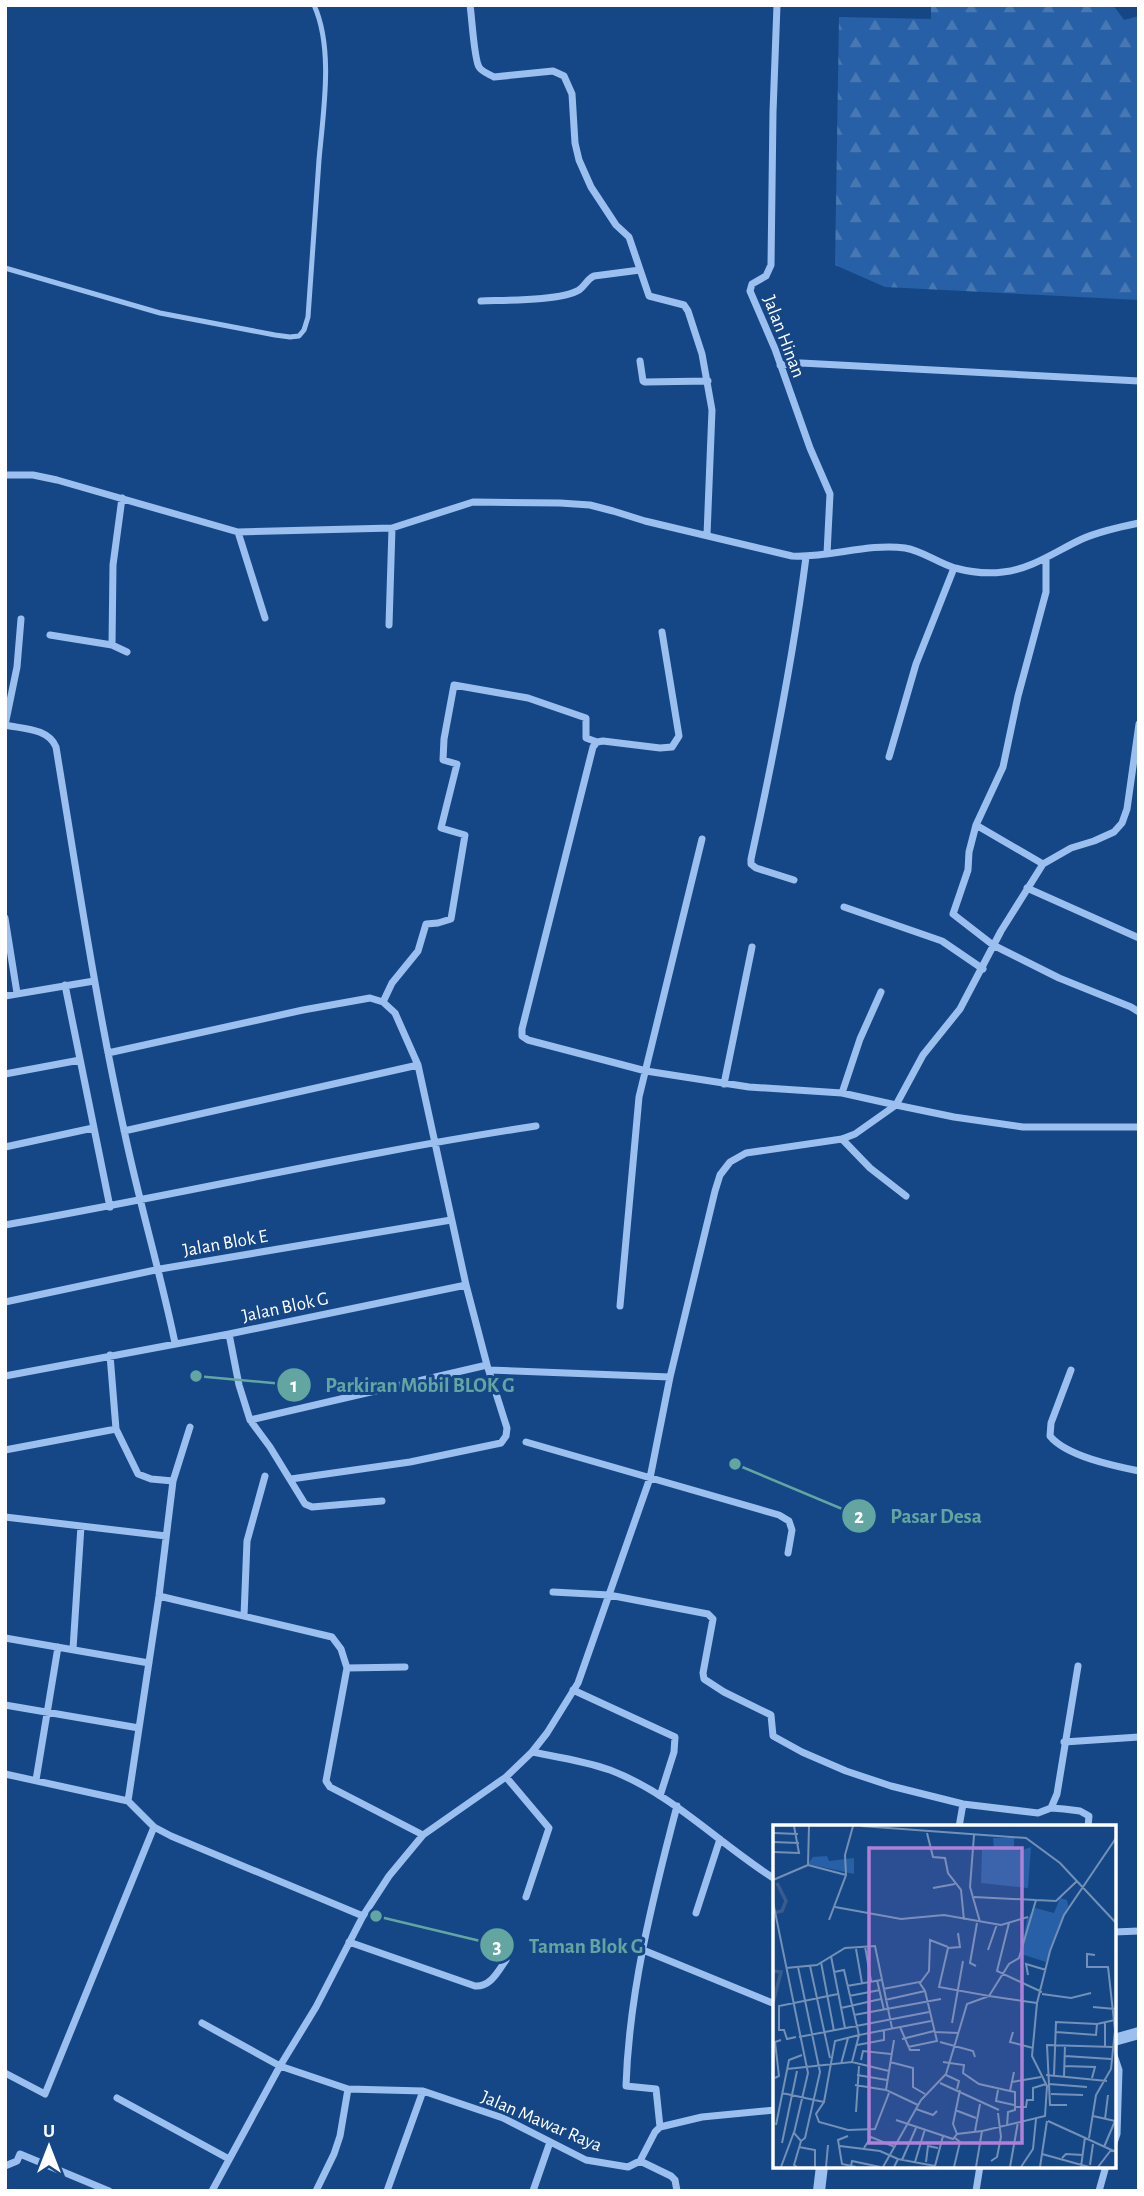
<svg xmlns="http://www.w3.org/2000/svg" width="1144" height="2196" font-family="'Alegreya Sans',sans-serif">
<defs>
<pattern id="forest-firs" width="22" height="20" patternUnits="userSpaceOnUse" patternTransform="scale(1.75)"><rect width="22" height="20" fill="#2760a6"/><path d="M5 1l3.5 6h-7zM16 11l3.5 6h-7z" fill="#4778b3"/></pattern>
</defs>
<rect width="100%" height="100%" fill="#154787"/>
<!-- forest -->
<path fill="url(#forest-firs)" d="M 931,5 L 1113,5 L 1124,20 L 1139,16 L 1139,300 L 885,287 L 835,265 L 839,17 L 931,19 Z"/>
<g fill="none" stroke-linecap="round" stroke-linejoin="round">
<!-- service -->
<path stroke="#9bc0ef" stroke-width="5" d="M 5,268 L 160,313 L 275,335 L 290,337 L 299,336 L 304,330 L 308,317 C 312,265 315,212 319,160 C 323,113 334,49 314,5"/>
<!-- minor -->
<path stroke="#9bc0ef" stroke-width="7" d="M 470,5 C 472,18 474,59 479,67 C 482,72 489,74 494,77 L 553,71 L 564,76 L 572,94 L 575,143 L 579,160 L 591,187 L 616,225 L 629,237 L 649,296 L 684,305 L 688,311 L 702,354 L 712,410 L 707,535
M 777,5 L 773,112 L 771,265 L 766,276 L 752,284 L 750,291 L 775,349 L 810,448 L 830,494 L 827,554
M 481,301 C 503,300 561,301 579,290 C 585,286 587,279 594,276 L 640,270
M 640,361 L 643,381 L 645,382 L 708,381
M 780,365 L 801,363 L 1139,381
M 5,475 L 33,475 L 57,480 L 238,532 L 392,528 L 473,502 L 560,503 L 590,505 L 613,511 L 645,521 L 792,556 C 830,558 867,543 905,548 C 923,551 938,563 955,568 C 970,572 988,574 1003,572 C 1032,569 1056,551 1082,539 C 1100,531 1119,527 1139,523
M 122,498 L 113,565 L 112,645 L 127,652
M 238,532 L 265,618
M 1046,558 L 1046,592 L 1018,696 L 1003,767 L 976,825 L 969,852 L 968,870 L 953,914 L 993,945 L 1059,978 L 1131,1007 L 1139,1012
M 389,625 L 392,528
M 662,632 L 679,736 L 672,747 L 660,748 L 603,741 L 597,742 L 593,747 L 522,1029 L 522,1036 L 528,1040 L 646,1071 L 749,1087 L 842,1093 L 896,1105 L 923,1055 L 960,1009 L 1001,931 L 1043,864 L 1071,848 L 1094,841 L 1114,832 L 1122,823 L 1127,809 L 1139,724
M 50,635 L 112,645
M 5,725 C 23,729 48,728 56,747 C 77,875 96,1003 124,1130 C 139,1202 160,1271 175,1343
M 5,725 L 17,667 L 21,619
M 889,757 L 916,664 L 954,568
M 976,825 L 1043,864
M 794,880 L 756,868 L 751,864 L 751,859 C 773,759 793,659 806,557
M 1027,888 L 1139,938
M 844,907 L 942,941 L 983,969
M 5,918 L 17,993
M 65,985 L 110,1207
M 5,996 L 94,981
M 383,1002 L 392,983 L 418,951 L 426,924 L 438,923 L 451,919 L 465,835 L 441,828 L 457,764 L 443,760 L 444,739 L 454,685 L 528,698 L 586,718 L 586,738 L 597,742
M 108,1053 L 303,1010 L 370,998 L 383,1002 L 395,1013 L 418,1065 L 466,1285 L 487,1365 L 507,1428 L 506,1436 L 501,1443 L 410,1462 L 291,1479
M 5,1074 L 80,1060
M 724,1084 L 752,947
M 842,1093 L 860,1039 L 881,992
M 124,1131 L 418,1065
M 842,1139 L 870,1168 L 906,1196
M 5,1147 L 93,1128
M 5,1225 C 182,1194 358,1153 536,1126
M 5,1302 L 160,1269 L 451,1220
M 620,1306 L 639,1097 L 702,839
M 229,1334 L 239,1385 L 250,1420 L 270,1447 L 305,1504 L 312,1507 L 382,1501
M 489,1370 L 670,1377
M 1071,1370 L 1051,1423 L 1050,1436 C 1066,1456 1114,1466 1139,1471
M 5,1376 L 229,1334 L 466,1285
M 250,1420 L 487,1365
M 190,1427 L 173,1481 L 159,1596 L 128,1801 L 154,1827 L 171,1836 L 363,1916
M 116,1429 L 138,1474 L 151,1479 L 173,1481
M 526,1442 L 779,1515 L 789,1521 L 792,1530 L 788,1553
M 5,1450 L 116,1429 L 110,1355
M 5,1517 L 166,1536
M 553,1592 L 609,1595 L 708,1614 L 713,1619 L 703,1673 L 704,1679 L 724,1692 L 771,1715 L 773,1736 L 802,1752 L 846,1771 L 891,1786 L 963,1804 L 1038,1813 L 1051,1808 L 1064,1809 L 1080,1811 L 1089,1816 L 1088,1827
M 159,1596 L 332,1637 L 341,1649 L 347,1668 L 326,1781 L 330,1787 L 423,1835
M 244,1616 L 247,1541 L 265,1476
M 5,1638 L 149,1663
M 73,1649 L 81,1526
M 347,1668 L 405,1667
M 573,1690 L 675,1737 L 674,1752 L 660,1796
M 5,1705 L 139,1728
M 1064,1742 L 1139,1737
M 532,1752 C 557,1757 585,1761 610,1770 C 673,1794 719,1844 775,1879
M 5,1774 L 128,1801
M 506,1777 L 549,1828 L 526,1897
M 36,1780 L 58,1647
M 1051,1808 L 1057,1794 L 1078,1666
M 959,1827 L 963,1804
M 696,1913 L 720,1839
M 1114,1932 L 1139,1931
M 349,1942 L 475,1986 C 491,1987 498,1971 506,1960
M 643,1950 L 775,2004
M 202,2023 L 280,2066 L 348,2089 L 423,2091 L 503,2118 L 586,2160 L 628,2167 L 640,2161 L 655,2132 L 660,2127 L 702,2117 L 775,2110
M 1114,2055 L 1119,2070 L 1117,2134 L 1114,2143
M 5,2073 L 45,2094 L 154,1827
M 117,2098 L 229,2159
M 660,2127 L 656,2089 L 626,2086 C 629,1992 653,1897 677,1806
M 640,2161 L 671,2176 L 675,2180 L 677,2191
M 5,2166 L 17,2161 L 20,2154 L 109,2191
M 212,2191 L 280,2066 L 316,2007 L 363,1916 L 389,1876 L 423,1835 L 506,1777 L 532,1752 L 547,1733 L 578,1683 L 650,1478 L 670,1377 L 715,1191 L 720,1175 L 730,1162 L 746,1153 L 842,1139 L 855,1134 L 896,1105 L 954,1117 L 1023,1127 L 1139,1127
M 316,2191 L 334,2154 L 340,2136 L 348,2089
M 387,2191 L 423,2091
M 533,2191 L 550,2142
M 976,2191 L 980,2166
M 1099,2191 L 1106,2166"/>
<!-- tertiary -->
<path stroke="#9bc0ef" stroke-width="12" d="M 1114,2040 L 1139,2033
M 819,2191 L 822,2166"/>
</g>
<g text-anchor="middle" stroke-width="6" stroke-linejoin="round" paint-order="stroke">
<!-- street labels -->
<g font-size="19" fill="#fff" stroke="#154787">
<text transform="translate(785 336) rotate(69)" y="7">Jalan Hinan</text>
<text transform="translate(225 1242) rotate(-10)" y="7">Jalan Blok E</text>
<text transform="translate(285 1306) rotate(-12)" y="7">Jalan Blok G</text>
<text transform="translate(542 2120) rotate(23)" y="7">Jalan Mawar Raya</text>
</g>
</g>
<!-- overview -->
<g transform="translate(773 1825)">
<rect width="343" height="343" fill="#154787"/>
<path d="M 287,73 L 294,75 L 295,81 L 273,137 L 248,129 L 254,94 L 262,83 L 281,88 Z" fill="#2760a6"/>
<path d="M 220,13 L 241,13 L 241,22 L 247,26 L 258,22 L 255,63 L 208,58 L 209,25 L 221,25 Z" fill="#2760a6"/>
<path d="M 54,31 L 56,36 L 81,33 L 81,49 L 35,39 L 40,32 Z" fill="#2760a6"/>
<path fill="none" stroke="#385d8d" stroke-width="3.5" d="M 0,88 L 9,86 L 13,76 L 4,58M 0,146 L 8,147 L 0,178"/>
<path fill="none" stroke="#7391b7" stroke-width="2" d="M 88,1 L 253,13 L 287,38 L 343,98M 0,8 L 25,9M 154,8 L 160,32 L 172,33 L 175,48 L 188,65 L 191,95M 201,10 L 197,62 L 207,97M 0,17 L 26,18M 0,27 L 26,28 L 21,1M 35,40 L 73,50M 0,55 L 35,40 L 36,1M 160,63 L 182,59M 201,72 L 263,75M 0,77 L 35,248 L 21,308 L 28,316 L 21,340 L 24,342M 62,82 L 128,94 L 171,90 L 228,100 L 255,92M 56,95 L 73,50 L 72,30 L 80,1M 236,98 L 224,146 L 269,167M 185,108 L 187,122 L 175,123 L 166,162 L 216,171 L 236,139 L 246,133 L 263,75 L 283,76 L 304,56M 92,121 L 98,156M 83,124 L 89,158M 215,125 L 224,99M 58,131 L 72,203M 48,137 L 61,206M 37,141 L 57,233M 203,141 L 197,138 L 204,98M 25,142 L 47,247 L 32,313 L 28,316M 13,143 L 44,140 L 72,123 L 102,121 L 119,203M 255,150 L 253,139 L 273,145M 104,155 L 111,185M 147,158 L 156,146 L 157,115 L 175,122M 74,161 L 108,155M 110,164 L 146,157 L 152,166 L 164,216 L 135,222M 269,169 L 298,173 L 318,168M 76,171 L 107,165M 112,175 L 152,166M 320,182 L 342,184M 68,183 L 108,174M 81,190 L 168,174M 179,198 L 190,136M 127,202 L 137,225 L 147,225M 161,207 L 186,208M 240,207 L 237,217 L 260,223M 283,207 L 323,210 L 324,199M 23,212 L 14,214 L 11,205 L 6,205 L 6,181 L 65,169M 26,212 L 156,187M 129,214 L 161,206M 121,215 L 113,265 L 145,280M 167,217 L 200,226 L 202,232M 84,220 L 111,215 L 111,205M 332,221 L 332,198M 0,231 L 0,253M 292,231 L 338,234M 88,235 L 90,226 L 118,229M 79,237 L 86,210 L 158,196M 117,237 L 140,243 L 140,262 L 152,269M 170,237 L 191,240 L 190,248 L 206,259 L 237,266M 68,239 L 75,213M 291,241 L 322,242 L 319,253M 14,244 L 79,237 L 116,246M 84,250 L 114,255M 173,250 L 186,256 L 184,264M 273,250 L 334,256M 281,250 L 283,197 L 324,199 L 342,195M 291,251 L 292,220M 2,253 L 6,251 L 2,217 L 8,215M 239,257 L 268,252M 167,258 L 226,285M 276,259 L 314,262M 82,260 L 113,265M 225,265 L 223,276 L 241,280M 9,268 L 51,277 L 62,216 L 86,210 L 71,145 L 61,147M 278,269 L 310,270M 51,277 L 43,289 L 46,297 L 75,305 L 102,304 L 116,268M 294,280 L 277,280 L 274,220 L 340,222M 242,282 L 253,282 L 254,275 L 260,275 L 260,263 L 273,259M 143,284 L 160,290 L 164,286M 182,285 L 203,293M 83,287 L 86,241M 320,291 L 342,296M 332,294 L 335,270M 123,295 L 180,314 L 184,309 L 209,306M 275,296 L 343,327M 3,300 L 16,235 L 29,230M 234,301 L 235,287 L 242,285 L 242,267 L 237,266 L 241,247M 202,306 L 207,279M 184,309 L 180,299 L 187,265M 75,311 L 65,315 L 69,339 L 83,342M 316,313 L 323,270 L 338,244 L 342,205 L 335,142 L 314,142 L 314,129 L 322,130M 9,318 L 24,246M 67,321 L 107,326 L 125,334M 26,322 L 42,325 L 42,342M 331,322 L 342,296M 91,323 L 98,312 L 122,322M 269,329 L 316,342M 289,333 L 293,329 L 310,330M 129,335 L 143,303M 218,336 L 224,332 L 228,312 L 225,288M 142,337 L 152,304M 153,337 L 155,321 L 165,323M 317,340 L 320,319M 78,341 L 79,336 L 107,342M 162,341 L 170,311M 8,342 L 21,307M 53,342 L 55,320M 110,342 L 148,275 L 173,249 L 194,179 L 216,171 L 264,178M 121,342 L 125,334 L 162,341M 181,342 L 187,317 L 182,313M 203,342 L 209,306 L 272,291 L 274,261 L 259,231 L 264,178 L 277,126 L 291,90 L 343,13M 237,342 L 245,297M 248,342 L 260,324 L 263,294M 267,342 L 274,296M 308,342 L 312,312M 325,342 L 338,325"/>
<path fill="#b080d9" fill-opacity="0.15" stroke="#b080d9" stroke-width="3.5" d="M 96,23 L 249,23 L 249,318 L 96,318 Z"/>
<rect width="343" height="343" fill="none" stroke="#fff" stroke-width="3.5"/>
</g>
<!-- callouts -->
<path fill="none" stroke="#63a6a1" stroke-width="2.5" d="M196 1376L294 1385M735 1464L859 1516M376 1916L497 1945"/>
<g fill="#63a6a1" stroke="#154787" stroke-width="2.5">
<circle cx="196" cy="1376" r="7"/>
<circle cx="735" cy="1464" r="7"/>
<circle cx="376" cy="1916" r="7"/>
<circle cx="294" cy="1385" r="18"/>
<circle cx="859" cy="1516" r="18"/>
<circle cx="497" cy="1945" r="18"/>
</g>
<g font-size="21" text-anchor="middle" font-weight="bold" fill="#fff">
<text x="294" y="1392">1</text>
<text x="859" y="1523">2</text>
<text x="497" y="1953">3</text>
</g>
<g font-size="21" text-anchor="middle" font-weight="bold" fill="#63a6a1" stroke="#154787" stroke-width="6" stroke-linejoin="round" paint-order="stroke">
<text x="420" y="1392">Parkiran Mobil BLOK G</text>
<text x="936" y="1523">Pasar Desa</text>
<text x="586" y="1953">Taman Blok G</text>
</g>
<!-- border -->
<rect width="1144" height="2196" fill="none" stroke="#ffffff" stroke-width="14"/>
<!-- north arrow -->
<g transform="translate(49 2147)" stroke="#154787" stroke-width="5" paint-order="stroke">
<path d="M0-5L12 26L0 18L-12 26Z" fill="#ffffff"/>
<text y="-10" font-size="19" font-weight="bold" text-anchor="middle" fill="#ffffff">U</text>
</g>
</svg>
